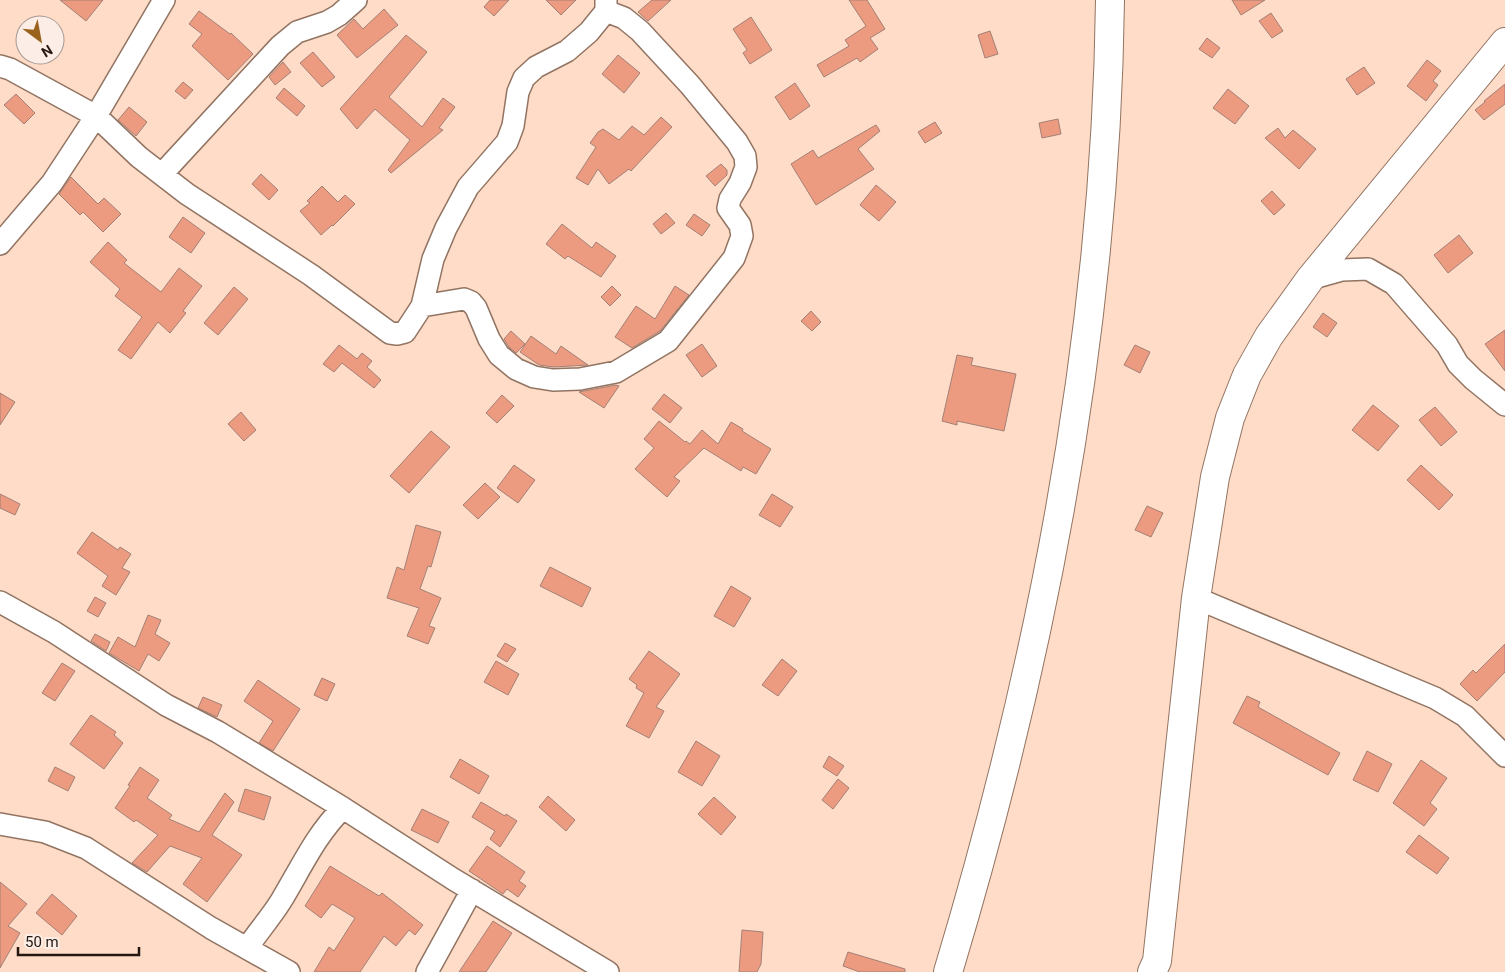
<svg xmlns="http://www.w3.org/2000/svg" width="1505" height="972" font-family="Roboto,sans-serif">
<rect width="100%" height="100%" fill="#fedcc8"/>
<!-- building -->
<path fill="#ed9b80" stroke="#a38075" d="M 60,0 L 103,0 L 86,21 Z
M 490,0 L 509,0 L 494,16 L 484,7 Z
M 546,0 L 576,0 L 561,15 Z
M 652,0 L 671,0 L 648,21 L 638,12 Z
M 849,0 L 867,0 L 885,29 L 870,38 L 878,49 L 860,62 L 857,58 L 824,77 L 817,65 L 849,46 L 845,40 L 866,26 Z
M 1232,0 L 1265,0 L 1241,15 Z
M 384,9 L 398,25 L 357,58 L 337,35 L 354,19 L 363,29 Z
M 199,11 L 230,34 L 231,33 L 253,54 L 228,80 L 192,46 L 202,34 L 189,24 Z
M 1271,13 L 1283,31 L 1272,38 L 1259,21 Z
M 751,17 L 772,50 L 750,64 L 743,53 L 747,50 L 733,29 Z
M 990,31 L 998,54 L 985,58 L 978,35 Z
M 406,35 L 427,52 L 389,97 L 422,127 L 443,98 L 455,107 L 439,128 L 443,130 L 391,173 L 388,170 L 410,140 L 375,109 L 357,129 L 340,109 Z
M 1207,38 L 1220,48 L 1212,58 L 1199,49 Z
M 313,52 L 335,77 L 322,87 L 300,63 Z
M 618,55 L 640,73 L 624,93 L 602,74 Z
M 1427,60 L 1441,71 L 1433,81 L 1438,85 L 1426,101 L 1407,86 Z
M 283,62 L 291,72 L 275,85 L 269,77 Z
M 1364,67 L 1375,83 L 1357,95 L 1346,79 Z
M 183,82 L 193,90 L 185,99 L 175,91 Z
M 795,83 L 810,106 L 790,120 L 775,97 Z
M 1505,84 L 1505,104 L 1484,120 L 1475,110 L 1485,102 L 1484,101 Z
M 284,88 L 305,106 L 297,116 L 276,98 Z
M 1228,89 L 1249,106 L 1235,124 L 1213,108 Z
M 16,94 L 35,113 L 24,124 L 4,105 Z
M 129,107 L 147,122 L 136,136 L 118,120 Z
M 661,117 L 672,127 L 631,171 L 629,169 L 609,184 L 598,169 L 588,185 L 576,178 L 596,147 L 590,143 L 598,132 L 603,129 L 619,140 L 632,126 L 644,135 Z
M 1058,119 L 1061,134 L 1042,138 L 1039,123 Z
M 935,122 L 942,133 L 925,143 L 918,132 Z
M 876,125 L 880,131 L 858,149 L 874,169 L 816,205 L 791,164 L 813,150 L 818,158 Z
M 1278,128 L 1285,138 L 1293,130 L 1316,149 L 1299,169 L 1265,138 Z
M 721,164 L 727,170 L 727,175 L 715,186 L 706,176 Z
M 261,174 L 278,190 L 269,200 L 252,184 Z
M 71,177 L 98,204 L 104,198 L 121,214 L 103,232 L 83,212 L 80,215 L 59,194 Z
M 876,185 L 896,202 L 879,221 L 860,205 Z
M 322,186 L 338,202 L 345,195 L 355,204 L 333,226 L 332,225 L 321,235 L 300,211 L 310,203 L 307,201 Z
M 1272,191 L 1285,205 L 1274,215 L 1261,201 Z
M 666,213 L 675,223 L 661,234 L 653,224 Z
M 694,214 L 710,225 L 702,236 L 686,225 Z
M 183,217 L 205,233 L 191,253 L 169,237 Z
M 562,224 L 592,248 L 596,242 L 616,256 L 601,277 L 568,256 L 565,259 L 546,244 Z
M 1459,235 L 1473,253 L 1448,273 L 1434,255 Z
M 108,242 L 127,260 L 124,263 L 161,292 L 179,268 L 202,286 L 183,311 L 186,313 L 170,333 L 158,322 L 131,359 L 118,350 L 142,317 L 115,296 L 120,289 L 90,262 Z
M 612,286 L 621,295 L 610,306 L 601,297 Z
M 675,286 L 689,295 L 660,331 L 632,348 L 615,337 L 636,306 L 655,319 Z
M 234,287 L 248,299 L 218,335 L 204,323 Z
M 811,311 L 821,322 L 812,331 L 801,321 Z
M 1323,313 L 1337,323 L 1327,337 L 1313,327 Z
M 1505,330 L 1505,371 L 1485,344 Z
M 511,331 L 525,344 L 516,353 L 509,347 L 504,339 Z
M 531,336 L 556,354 L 561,346 L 588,365 L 554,367 L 539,365 L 520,352 Z
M 702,344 L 717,366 L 702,377 L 686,355 Z
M 339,345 L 357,359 L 362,353 L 372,361 L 367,367 L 381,380 L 374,388 L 342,363 L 334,372 L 323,364 Z
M 1135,345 L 1150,352 L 1140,373 L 1124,365 Z
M 957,355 L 973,358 L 971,365 L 1016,374 L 1004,431 L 957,421 L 957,425 L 942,421 Z
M 616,385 L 619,386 L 604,408 L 579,392 Z
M 0,393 L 15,402 L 0,425 Z
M 664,394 L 682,408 L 670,423 L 652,409 Z
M 502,395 L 514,406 L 497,423 L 486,413 Z
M 1373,405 L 1399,426 L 1378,451 L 1352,430 Z
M 1435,407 L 1457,432 L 1441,446 L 1419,420 Z
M 241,412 L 256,430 L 244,441 L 228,424 Z
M 659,421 L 685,442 L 686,441 L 690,444 L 702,430 L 718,444 L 731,422 L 743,429 L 742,431 L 771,449 L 756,474 L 743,467 L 741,471 L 704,448 L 674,477 L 680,481 L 667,497 L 635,469 L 654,448 L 644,439 Z
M 431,431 L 450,447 L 409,493 L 390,476 Z
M 514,465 L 535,480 L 518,503 L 497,488 Z
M 1421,465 L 1453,495 L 1439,510 L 1407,480 Z
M 485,483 L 500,497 L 478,519 L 463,505 Z
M 0,494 L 20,504 L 15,515 L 0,508 Z
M 772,494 L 793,507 L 780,527 L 759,515 Z
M 1147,506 L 1163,513 L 1151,537 L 1135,530 Z
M 416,525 L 441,532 L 431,567 L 428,566 L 420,589 L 441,598 L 429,626 L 435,628 L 428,644 L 407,636 L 419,608 L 387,598 L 397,567 L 404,570 Z
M 92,532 L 118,550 L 120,547 L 131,554 L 122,568 L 130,572 L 116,595 L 102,586 L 108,576 L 77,553 Z
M 550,567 L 591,588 L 582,607 L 540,586 Z
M 731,586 L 751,598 L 734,627 L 714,616 Z
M 95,597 L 106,603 L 98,617 L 87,611 Z
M 148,615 L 161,620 L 155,634 L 170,643 L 159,661 L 148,654 L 139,671 L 109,653 L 118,637 L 135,647 Z
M 95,634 L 110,642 L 106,651 L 91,641 Z
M 505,643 L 516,649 L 507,662 L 497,656 Z
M 1505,644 L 1505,672 L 1477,701 L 1460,684 L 1473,670 L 1476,673 Z
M 649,651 L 680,674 L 656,707 L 664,711 L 649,738 L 626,726 L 644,693 L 636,688 L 637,685 L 629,679 Z
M 782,659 L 797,671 L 778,696 L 762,685 Z
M 496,661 L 519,674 L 508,695 L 484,682 Z
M 62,663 L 75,671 L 55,701 L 42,693 Z
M 322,678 L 335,684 L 327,701 L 314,695 Z
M 258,680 L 300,709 L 273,751 L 259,743 L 273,721 L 244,701 Z
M 1247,696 L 1260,702 L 1258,707 L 1340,753 L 1328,775 L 1233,723 Z
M 203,697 L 222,705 L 217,717 L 198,708 Z
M 91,715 L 116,732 L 114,735 L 123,743 L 104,769 L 70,744 Z
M 696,741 L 720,756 L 702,786 L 678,772 Z
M 1367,751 L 1392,764 L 1378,792 L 1353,780 Z
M 829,756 L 844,766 L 837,776 L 823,767 Z
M 460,759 L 489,776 L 479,794 L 450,777 Z
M 1421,760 L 1447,778 L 1430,803 L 1437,809 L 1424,826 L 1393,803 Z
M 55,767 L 75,777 L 68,791 L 48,781 Z
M 140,767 L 159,780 L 147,798 L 172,815 L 169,819 L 199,832 L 225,793 L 234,802 L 212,835 L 242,855 L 207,902 L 183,884 L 202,858 L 170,846 L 147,872 L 132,863 L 158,835 L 136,820 L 134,822 L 115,808 L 130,786 L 128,785 Z
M 838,779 L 849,788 L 833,809 L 822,800 Z
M 245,789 L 271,797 L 264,820 L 238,811 Z
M 548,796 L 575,820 L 566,831 L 539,807 Z
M 714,797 L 736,817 L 721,835 L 698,814 Z
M 481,802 L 505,816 L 506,814 L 517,821 L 500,847 L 490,839 L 495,831 L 472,817 Z
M 422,809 L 449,822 L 438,843 L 411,830 Z
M 1419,835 L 1449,858 L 1437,874 L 1406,852 Z
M 487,846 L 525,872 L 519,881 L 526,886 L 518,897 L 507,889 L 503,894 L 469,871 Z
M 330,866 L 379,896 L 382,893 L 423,925 L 415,935 L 409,930 L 396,946 L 384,936 L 360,972 L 314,972 L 329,947 L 334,951 L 355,918 L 332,904 L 321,918 L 305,906 Z
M 0,882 L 27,904 L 8,926 L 20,933 L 0,968 Z
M 52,894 L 77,916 L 62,935 L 36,913 Z
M 493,921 L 512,933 L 486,972 L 459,972 Z
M 742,930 L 763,932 L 761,964 L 757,972 L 739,972 Z
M 848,952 L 905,969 L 905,972 L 860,972 L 843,966 Z"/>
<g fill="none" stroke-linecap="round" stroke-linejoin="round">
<!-- minor casing -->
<g stroke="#927462" stroke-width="24">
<path id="minor" d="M 0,66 L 10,69 L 96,116 L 139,157 L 187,194 L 311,275 L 390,333 L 397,334 L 405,332 L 422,306 L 433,259 L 446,228 L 468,187 L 507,142 L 513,126 L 518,92 L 524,78 L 536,67 L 567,51 L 589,32 L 606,11 L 606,0
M 162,174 L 280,46 L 297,32 L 327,22 L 339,15 L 356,0
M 0,244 L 52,183 L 96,116 L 164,0
M 1310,279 L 1342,270 L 1368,269 L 1394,284 L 1447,345 L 1458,364 L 1473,379 L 1505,405
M 422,306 L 464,299 L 471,302 L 476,308 L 489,339 L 499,355 L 516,369 L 534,377 L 553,380 L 580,379 L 616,372 L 668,341 L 734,258 L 742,236 L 740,225 L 728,208 L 730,199 L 740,183 L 746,167 L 745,156 L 737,142 L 690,85 L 640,31 L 624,18 L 606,11
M 1196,598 L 1435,698 L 1465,716 L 1505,756
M 0,602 L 54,632 L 166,705 L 218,732 L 343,808 L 453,879 L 608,972
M 0,824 L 45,832 L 86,848 L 211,928 L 289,972
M 247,948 C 258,932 271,917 281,901 C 301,868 316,834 343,808
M 427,972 L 472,890"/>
</g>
<!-- major casing -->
<g stroke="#927462" stroke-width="30">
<path id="major" d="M 1152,972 L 1157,961 L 1196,598 L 1215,477 L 1230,418 L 1247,375 L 1269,336 L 1310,279 L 1505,42"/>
</g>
<!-- highway casing -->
<g stroke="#927462" stroke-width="30">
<path id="highway" d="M 948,972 C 1043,657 1106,330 1110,0"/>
</g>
<!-- minor -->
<use href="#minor" stroke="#fff" stroke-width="21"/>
<!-- major -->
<use href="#major" stroke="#fff" stroke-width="28"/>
<!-- highway -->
<use href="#highway" stroke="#fff" stroke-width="28"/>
</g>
<!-- north arrow -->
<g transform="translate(40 40) rotate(148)"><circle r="24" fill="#fceee6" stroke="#a59890"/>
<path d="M0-4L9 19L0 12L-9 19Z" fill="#99621d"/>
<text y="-8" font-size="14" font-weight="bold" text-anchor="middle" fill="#231710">N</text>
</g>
<!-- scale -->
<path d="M18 947v8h121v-8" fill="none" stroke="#231710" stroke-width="2.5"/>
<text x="25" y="947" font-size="15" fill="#231710" stroke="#fceee6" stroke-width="4" paint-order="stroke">50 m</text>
</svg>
